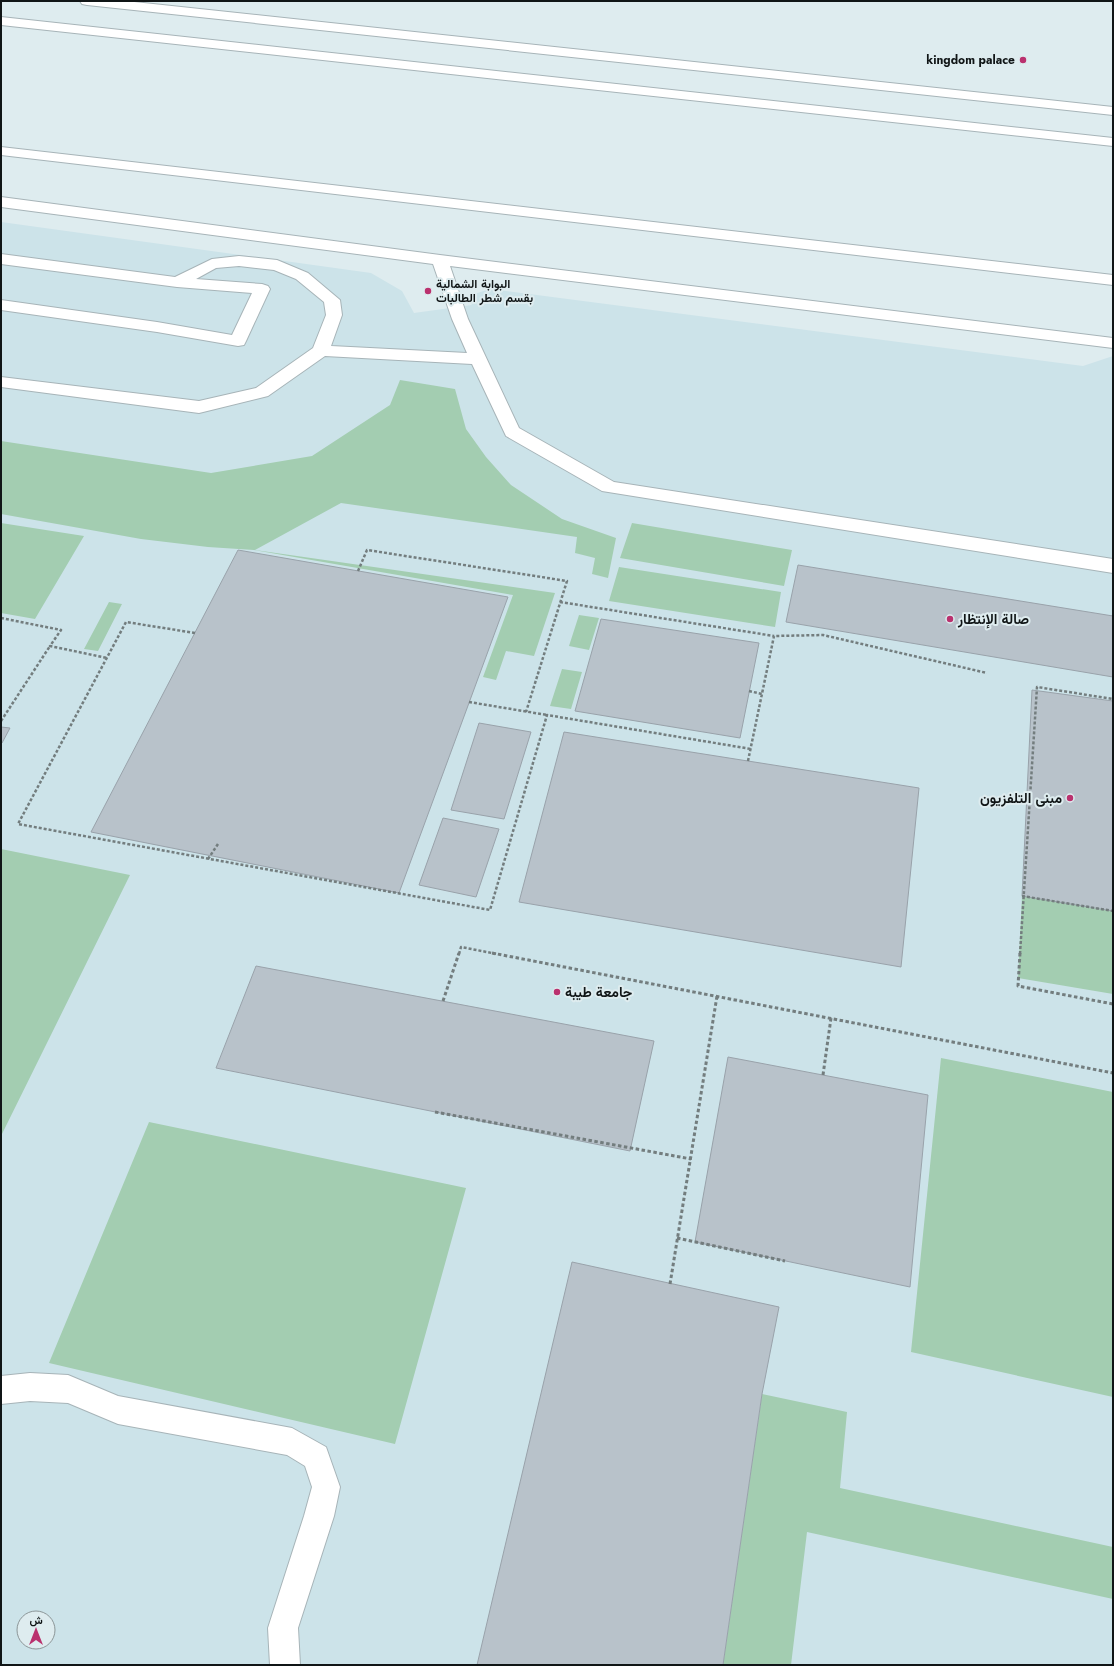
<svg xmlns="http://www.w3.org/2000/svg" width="1114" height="1666" font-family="Jost,Vazirmatn,sans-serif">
<rect width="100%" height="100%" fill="#deecef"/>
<!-- built -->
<path fill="#cce3e9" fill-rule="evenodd" d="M 1,222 L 371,273 L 402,291 L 414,313 L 472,305 L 465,297 L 490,289 L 1083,366 L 1113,356 L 1113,1665 L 1,1665 ZM 24,1618 L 48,1618 L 48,1642 L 24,1642 Z"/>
<!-- green -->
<path fill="#a3cdb1" d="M 400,380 L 455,389 L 466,429 L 486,457 L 511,485 L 562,519 L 616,538 L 608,578 L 592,574 L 595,558 L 575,553 L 577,537 L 341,503 L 255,550 L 555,593 L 534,656 L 506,651 L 496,680 L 483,677 L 513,595 L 254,550 L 208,547 L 141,539 L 1,514 L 1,441 L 211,473 L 312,456 L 390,405 Z
M 1,523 L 84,536 L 35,619 L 1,613 Z
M 632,523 L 792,550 L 784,586 L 620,558 Z
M 619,567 L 781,592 L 775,627 L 609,601 Z
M 109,602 L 122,604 L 98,651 L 84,649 Z
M 579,615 L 599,618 L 589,650 L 569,646 Z
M 562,669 L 582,672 L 571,709 L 550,706 Z
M 1,849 L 130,875 L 1,1136 Z
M 1022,896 L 1113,911 L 1113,994 L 1018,978 Z
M 941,1058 L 1113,1092 L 1113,1397 L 911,1352 Z
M 149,1122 L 466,1188 L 395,1444 L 49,1363 Z
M 762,1394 L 847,1412 L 840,1488 L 1113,1547 L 1113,1599 L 807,1532 L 791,1665 L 723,1665 Z"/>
<!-- building -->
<path fill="#b8c2ca" stroke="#99a2aa" d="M 238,550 L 508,597 L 399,893 L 91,832 Z
M 798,565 L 1113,616 L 1113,677 L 786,622 Z
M 601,619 L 759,643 L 740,738 L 575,711 Z
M 1032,690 L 1113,701 L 1113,911 L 1022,896 Z
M 479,723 L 531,732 L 504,819 L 451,810 Z
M 1,727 L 10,728 L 2,743 L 1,743 Z
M 564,732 L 919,788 L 901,967 L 519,902 Z
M 443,818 L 499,829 L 476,897 L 419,885 Z
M 256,966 L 654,1041 L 630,1151 L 216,1068 Z
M 728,1057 L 928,1095 L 910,1287 L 695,1242 Z
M 572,1262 L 779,1307 L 762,1394 L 723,1665 L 477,1665 Z"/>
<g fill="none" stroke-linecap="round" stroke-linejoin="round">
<!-- minor casing -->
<g stroke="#a7b4b8" stroke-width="2">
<path id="minor" d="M 80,1 L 125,1 L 1113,107 L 1113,115 L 87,5 L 82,4 Z
M 1,17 L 1113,138 L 1113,146 L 1,25 Z
M 1,147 L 1113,275 L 1113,285 L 1,155 Z
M 1,197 L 440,255 L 1113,338 L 1113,348 L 450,266 L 468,319 L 519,428 L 614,482 L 1113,559 L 1113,573 L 602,491 L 506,436 L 472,364 L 325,356 L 268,396 L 199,413 L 1,387 L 1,377 L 199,401 L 256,388 L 313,348 L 326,315 L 324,302 L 296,279 L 274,270 L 239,266 L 216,268 L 196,279 L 262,284 L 268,286 L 270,289 L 246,341 L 244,345 L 238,346 L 157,332 L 1,310 L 1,300 L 157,322 L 232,335 L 252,293 L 177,287 L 1,264 L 1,254 L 175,277 L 212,259 L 239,256 L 277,260 L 308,273 L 340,300 L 342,315 L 331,346 L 467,353 L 452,319 L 433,264 L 1,207 Z
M 30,1373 L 68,1375 L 118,1396 L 292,1428 L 326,1447 L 340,1487 L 334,1516 L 298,1628 L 300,1665 L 270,1665 L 268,1628 L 304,1516 L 312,1487 L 305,1466 L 287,1455 L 118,1424 L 68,1403 L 30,1401 L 1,1404 L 1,1376 Z"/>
</g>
<!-- path-far1 -->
<path stroke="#737d7e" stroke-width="2.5" stroke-dasharray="3 2" stroke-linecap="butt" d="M 358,571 L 367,550 L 567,581 L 526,712
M 560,602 L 774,636
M 1,618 L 61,630 L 50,646 L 107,658
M 195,633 L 126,622 L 18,824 L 490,910 L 547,715 L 751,749
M 749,691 L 762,694
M 469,702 L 547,715
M 1,721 L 50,646
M 748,761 L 774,636 L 823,635 L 987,673
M 208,859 L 218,844
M 1022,896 L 1113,911
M 459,954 L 461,947 L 497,954
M 1020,954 L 1037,687 L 1113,699"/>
<!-- path -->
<path stroke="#737d7e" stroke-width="3" stroke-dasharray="3.5 2.5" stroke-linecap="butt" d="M 492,953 L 1113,1073
M 1020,953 L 1018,986 L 1113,1004
M 443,1001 L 459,953
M 823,1075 L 831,1018
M 435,1112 L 691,1159
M 677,1238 L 785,1261
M 670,1284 L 717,996"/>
<!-- minor -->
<use href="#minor" fill="#fff" fill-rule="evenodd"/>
</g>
<!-- markers -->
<g fill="#ba316e" stroke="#deecef" stroke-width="1.5">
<circle cx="1023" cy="60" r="4"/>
<circle cx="428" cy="291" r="4"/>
<circle cx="950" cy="619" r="4"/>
<circle cx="1070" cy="798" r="4"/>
<circle cx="557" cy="992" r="4"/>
</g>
<g text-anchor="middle" stroke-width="4" stroke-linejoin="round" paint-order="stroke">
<!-- far-poi labels -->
<g font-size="12" font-weight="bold" fill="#101516" stroke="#deecef" text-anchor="end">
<text x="1015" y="64">kingdom palace</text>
<text x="436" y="288" text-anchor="start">البوابة الشمالية<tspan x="436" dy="14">بقسم شطر الطالبات</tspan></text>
</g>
<!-- poi labels -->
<g font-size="14" font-weight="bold" fill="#101516" stroke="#deecef" text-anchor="start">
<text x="958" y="624">صالة الإنتظار</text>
<text x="1062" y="803" text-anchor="end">مبنى التلفزيون</text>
<text x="565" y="997">جامعة طيبة</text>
</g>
</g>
<!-- border -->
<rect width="1114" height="1666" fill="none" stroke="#101516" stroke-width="4"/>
<!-- north arrow -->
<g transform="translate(36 1630)"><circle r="19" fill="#deecef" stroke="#8c9698"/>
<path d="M0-3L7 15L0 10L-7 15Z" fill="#ba316e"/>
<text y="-6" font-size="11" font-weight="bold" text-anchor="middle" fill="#101516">ش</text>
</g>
</svg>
